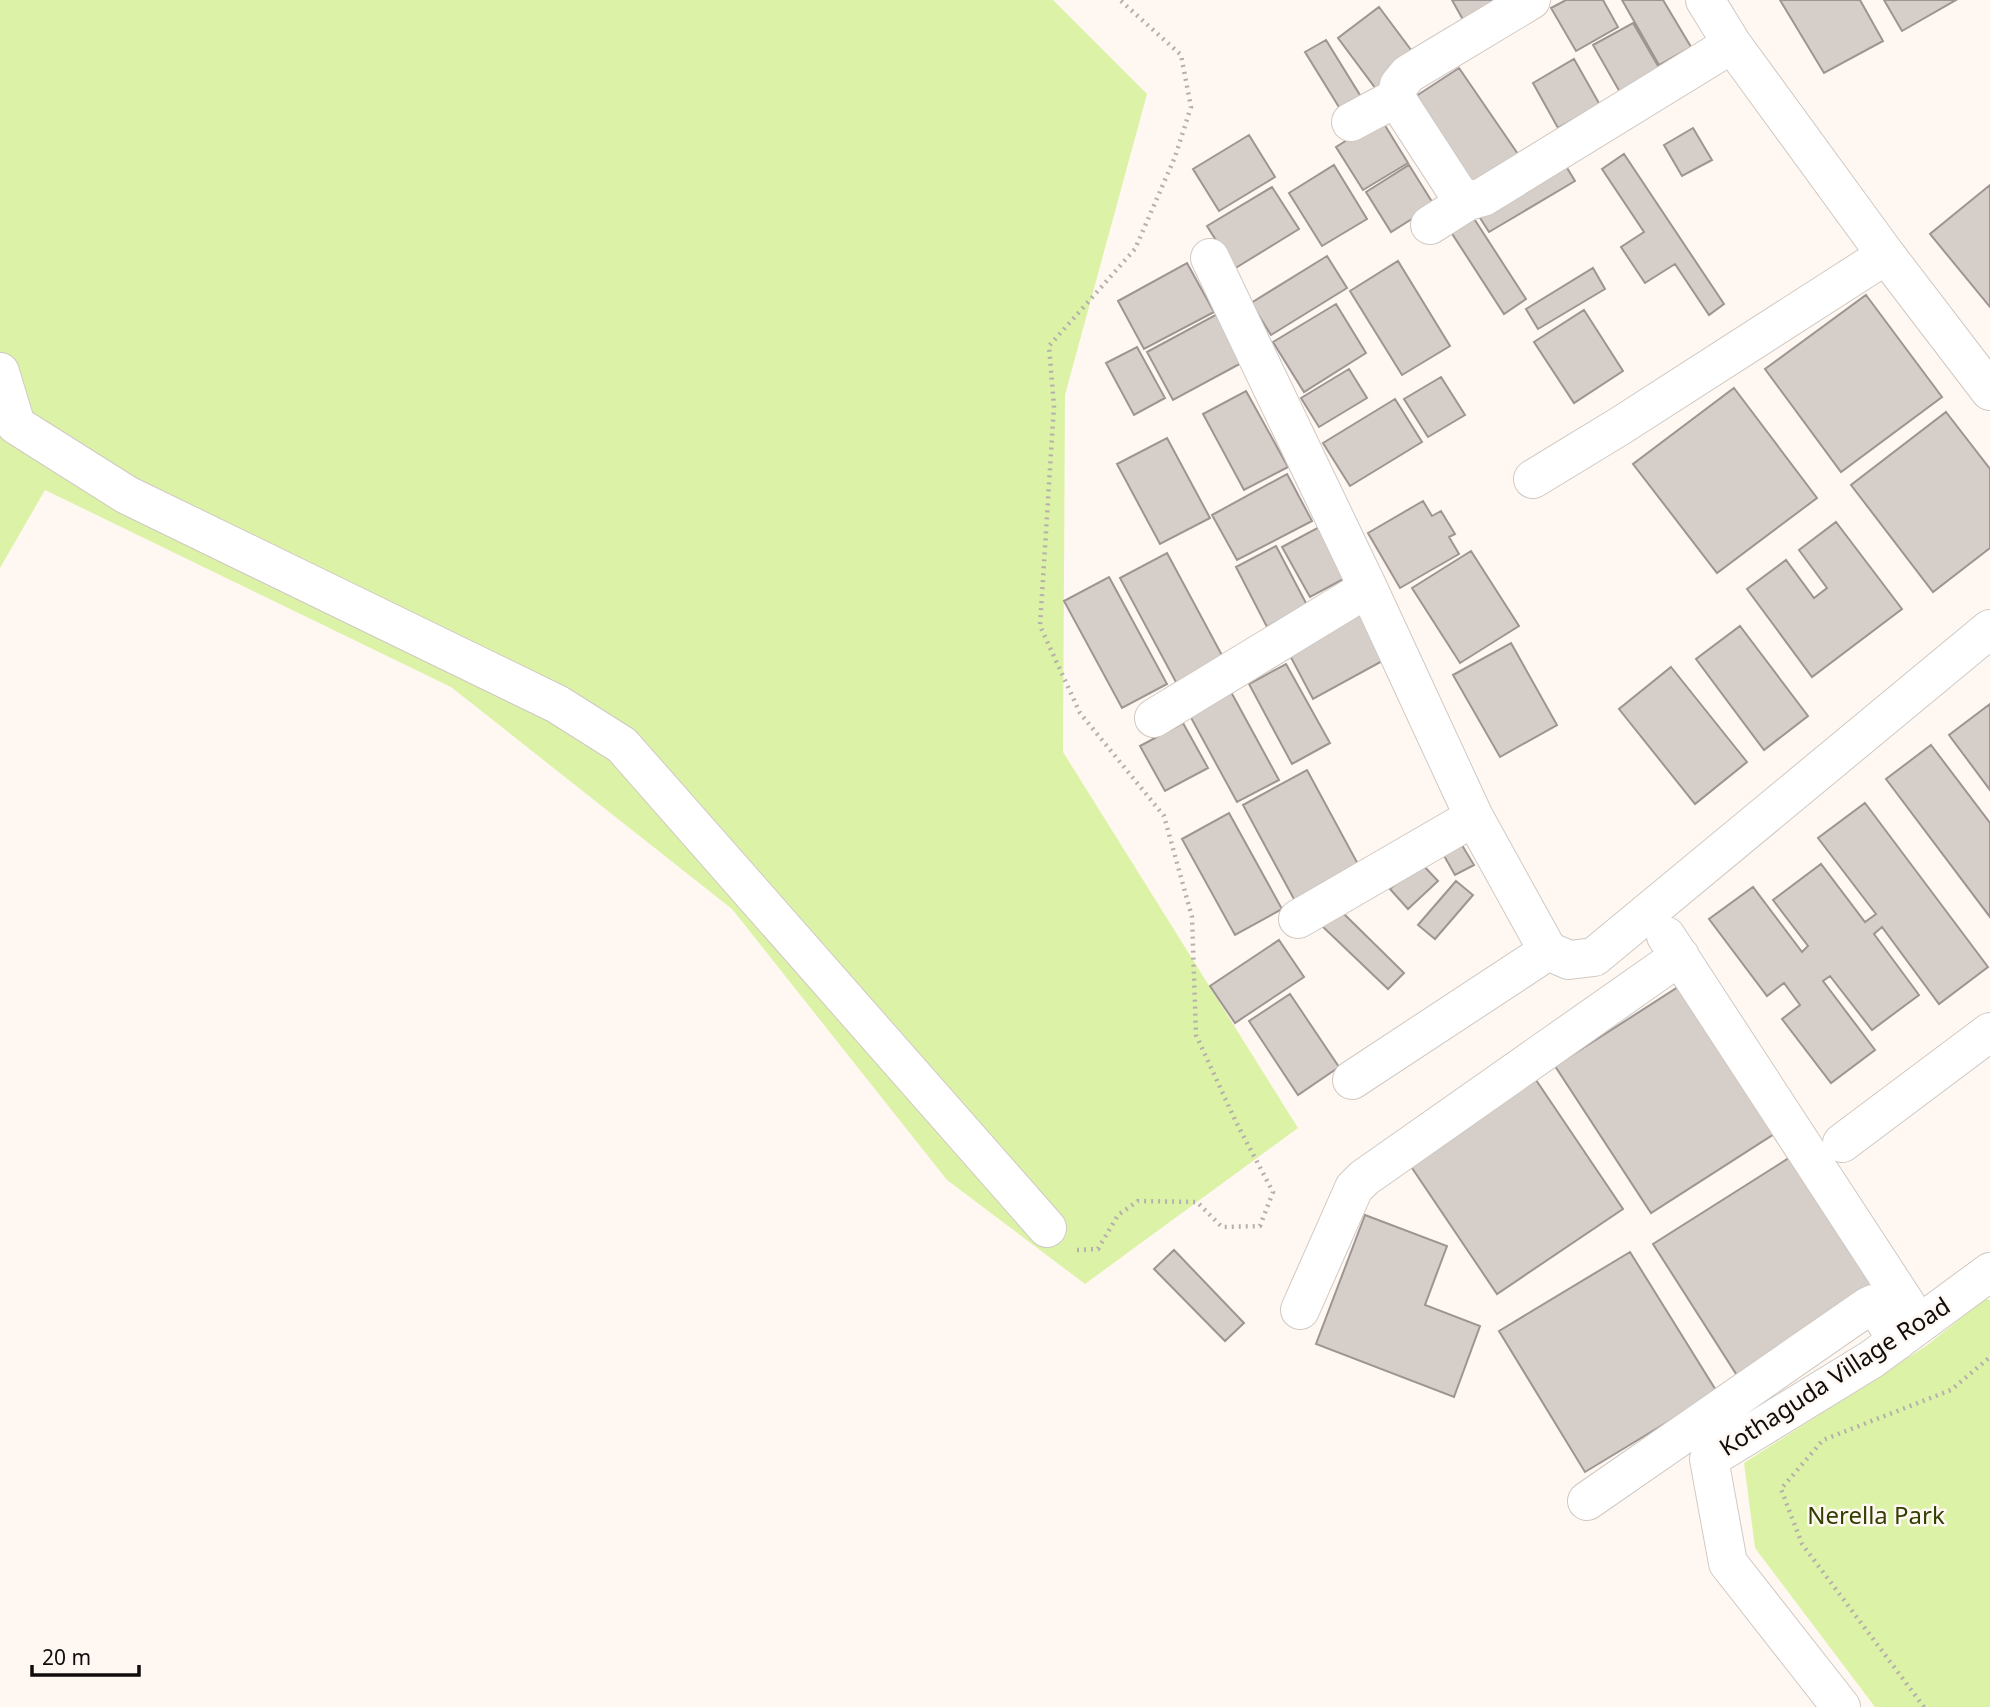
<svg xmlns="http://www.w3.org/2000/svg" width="1990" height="1707" font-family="'Noto Sans',sans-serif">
<rect width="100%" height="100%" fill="#fff7f2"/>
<!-- green -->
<path fill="#dcf3a7" d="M 0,0 L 1053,0 L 1147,94 L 1065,395 L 1063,752 L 1298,1128 L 1085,1284 L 947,1180 L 732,909 L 451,687 L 45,490 L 0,568 Z
M 1985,1299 L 1990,1300 L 1990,1707 L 1875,1707 L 1755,1548 L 1744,1463 L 1926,1346 Z"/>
<!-- building -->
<path fill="#d6cec9" stroke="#9d9591" stroke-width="2" d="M 1452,0 L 1515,0 L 1467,27 Z
M 1566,0 L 1603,0 L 1618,27 L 1576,51 L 1551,8 Z
M 1622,0 L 1663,0 L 1691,47 L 1659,65 Z
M 1780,0 L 1860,0 L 1883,41 L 1824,73 Z
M 1884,0 L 1956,0 L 1902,31 Z
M 1379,7 L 1420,62 L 1379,93 L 1338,38 Z
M 1633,23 L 1661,71 L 1621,94 L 1593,45 Z
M 1326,40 L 1363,100 L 1342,112 L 1305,52 Z
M 1574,59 L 1600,105 L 1558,128 L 1533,83 Z
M 1459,68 L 1520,157 L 1468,192 L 1407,102 Z
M 1381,119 L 1408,163 L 1363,190 L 1336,147 Z
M 1693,128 L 1712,160 L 1682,176 L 1664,145 Z
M 1249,135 L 1275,177 L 1219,211 L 1193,169 Z
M 1624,154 L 1724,304 L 1709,315 L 1675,264 L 1645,283 L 1621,247 L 1644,232 L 1602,169 Z
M 1561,158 L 1575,181 L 1489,232 L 1475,210 Z
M 1334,165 L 1367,219 L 1322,246 L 1289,193 Z
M 1409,165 L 1434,205 L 1391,232 L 1366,192 Z
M 1990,185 L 1990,307 L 1930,234 Z
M 1272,187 L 1299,229 L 1234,269 L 1207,226 Z
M 1471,214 L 1526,299 L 1504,314 L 1449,229 Z
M 1327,256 L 1347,288 L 1271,335 L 1251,303 Z
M 1398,261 L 1450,346 L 1402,375 L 1350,291 Z
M 1187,263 L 1214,312 L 1144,349 L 1118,301 Z
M 1593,268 L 1605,289 L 1538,329 L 1526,309 Z
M 1866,295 L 1942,397 L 1841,472 L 1765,369 Z
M 1336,304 L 1366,353 L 1304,392 L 1273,342 Z
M 1584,310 L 1623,371 L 1574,403 L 1534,342 Z
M 1221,312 L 1247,360 L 1173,400 L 1147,352 Z
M 1137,347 L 1165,398 L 1134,415 L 1106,363 Z
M 1349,369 L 1367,398 L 1319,427 L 1301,398 Z
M 1441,377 L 1465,415 L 1428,437 L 1404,399 Z
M 1734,388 L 1817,498 L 1717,573 L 1633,464 Z
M 1246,391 L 1288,467 L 1244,490 L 1203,414 Z
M 1395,399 L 1422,442 L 1350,486 L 1323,443 Z
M 1946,412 L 1990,469 L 1990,548 L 1933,592 L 1851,485 Z
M 1167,438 L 1210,518 L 1160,544 L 1117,464 Z
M 1287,474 L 1312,521 L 1237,560 L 1212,515 Z
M 1423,501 L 1432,516 L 1441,511 L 1455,534 L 1449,537 L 1459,554 L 1400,588 L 1368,533 Z
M 1836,522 L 1902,609 L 1812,677 L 1747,589 L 1786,560 L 1814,598 L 1827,588 L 1799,550 Z
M 1323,525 L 1351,575 L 1310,597 L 1282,547 Z
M 1276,546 L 1307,605 L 1267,627 L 1236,567 Z
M 1471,551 L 1519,626 L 1460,663 L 1412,588 Z
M 1167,553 L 1224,659 L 1177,684 L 1120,578 Z
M 1109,577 L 1167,684 L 1122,708 L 1064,601 Z
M 1369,606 L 1395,654 L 1313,699 L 1287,650 Z
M 1740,626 L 1808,716 L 1764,750 L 1696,659 Z
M 1511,643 L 1557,725 L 1500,757 L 1453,675 Z
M 1286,664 L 1330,743 L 1292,764 L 1249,684 Z
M 1671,667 L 1747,762 L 1695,804 L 1619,709 Z
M 1231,692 L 1279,780 L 1237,802 L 1189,714 Z
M 1990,704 L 1990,790 L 1949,735 Z
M 1183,723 L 1208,768 L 1165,791 L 1140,746 Z
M 1931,745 L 1990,823 L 1990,917 L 1886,779 Z
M 1307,770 L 1359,866 L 1295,901 L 1243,805 Z
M 1865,803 L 1988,967 L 1939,1004 L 1882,927 L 1874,934 L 1919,995 L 1872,1030 L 1830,976 L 1823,981 L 1875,1050 L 1831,1083 L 1782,1019 L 1800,1005 L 1784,983 L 1767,996 L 1709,919 L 1753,887 L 1802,952 L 1808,946 L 1773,900 L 1821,864 L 1865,922 L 1876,914 L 1818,838 Z
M 1229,813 L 1282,909 L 1235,935 L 1182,839 Z
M 1457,837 L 1474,865 L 1455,875 L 1439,847 Z
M 1420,862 L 1438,881 L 1408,909 L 1390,889 Z
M 1456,881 L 1473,895 L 1435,939 L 1418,925 Z
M 1338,908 L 1404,973 L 1388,989 L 1321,925 Z
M 1279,940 L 1304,977 L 1235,1023 L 1210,986 Z
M 1689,980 L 1785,1127 L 1651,1213 L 1555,1066 Z
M 1290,994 L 1339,1067 L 1298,1095 L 1249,1021 Z
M 1534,1077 L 1623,1209 L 1497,1294 L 1408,1162 Z
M 1792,1156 L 1879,1292 L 1740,1380 L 1653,1244 Z
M 1365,1215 L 1447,1246 L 1425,1305 L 1480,1326 L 1454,1397 L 1316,1344 Z
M 1174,1250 L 1244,1323 L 1225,1341 L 1154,1269 Z
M 1630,1252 L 1717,1392 L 1585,1472 L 1499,1331 Z"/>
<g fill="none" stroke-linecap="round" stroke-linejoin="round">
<!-- minor casing -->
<g stroke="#d0c9c3" stroke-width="40">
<path id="minor" d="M 1705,0 L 1732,44 L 1886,255 L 1990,391
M 1351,122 L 1396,98
M 1468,201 L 1457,192 L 1396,98 L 1399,85 L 1408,74 L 1531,0
M 1430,225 L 1468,201 L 1483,197 L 1732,44
M 1210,258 L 1368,588 L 1474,817 L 1548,951 L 1569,960 L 1594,957 L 1990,629
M 0,372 L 16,425 L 127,495 L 557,704 L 622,745 L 1047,1228
M 1533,479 L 1620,426 L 1886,255
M 1154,718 L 1368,588
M 1298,919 L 1474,817
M 1666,936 L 1919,1324
M 1352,1080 L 1548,951
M 1842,1143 L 1990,1032
M 1300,1310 L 1354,1188 L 1364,1178 L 1680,956
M 1587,1501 L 1867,1307 L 1873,1304 L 1878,1309 L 1897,1341
M 1841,1707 L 1728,1563 L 1709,1459 L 1872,1359 L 1990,1272"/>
</g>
<!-- path -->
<path stroke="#b6b0ac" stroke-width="4.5" stroke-dasharray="2 5" stroke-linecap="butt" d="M 1077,1250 L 1098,1249 L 1118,1215 L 1138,1201 L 1197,1202 L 1222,1227 L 1260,1226 L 1273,1192 L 1236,1122 L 1196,1035 L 1192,917 L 1164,816 L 1080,713 L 1040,626 L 1054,406 L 1049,346 L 1135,249 L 1175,157 L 1191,107 L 1181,55 L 1120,0
M 1924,1707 L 1802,1544 L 1781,1489 L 1823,1440 L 1951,1390 L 1990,1357"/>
<!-- minor -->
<use href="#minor" stroke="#fff" stroke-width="38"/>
</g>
<g text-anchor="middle" stroke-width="5" stroke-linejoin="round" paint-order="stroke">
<!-- street labels -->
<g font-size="24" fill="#0f0c0b" stroke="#fff7f2">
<text transform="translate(1835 1377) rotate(-33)" y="8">Kothaguda Village Road</text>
</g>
<!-- park labels -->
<g font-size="24" fill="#323f01" stroke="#fff7f2">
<text x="1876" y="1524">Nerella Park</text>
</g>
</g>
<!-- scale -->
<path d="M32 1665v10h107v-10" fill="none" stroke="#0f0c0b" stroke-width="3.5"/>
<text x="42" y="1665" font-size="21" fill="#0f0c0b" stroke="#fff7f2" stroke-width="5" paint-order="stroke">20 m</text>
</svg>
